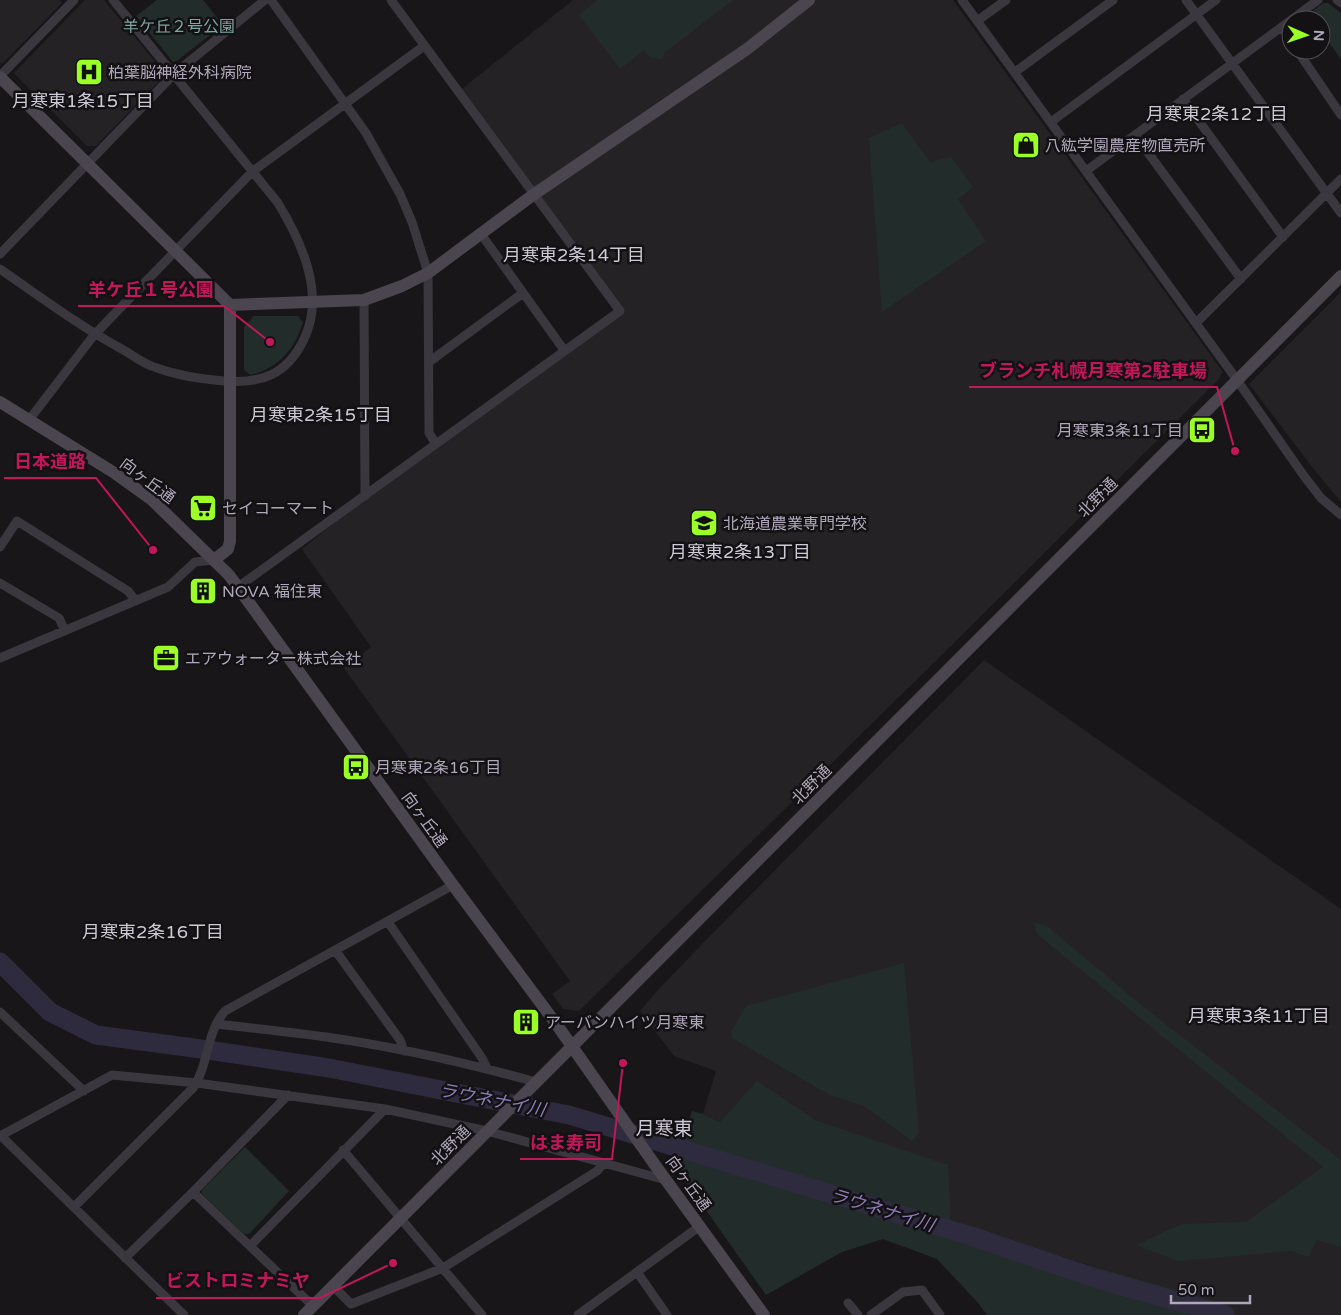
<svg xmlns="http://www.w3.org/2000/svg" width="1341" height="1315" font-family="'Varela Round','Noto Sans JP',sans-serif">
<rect width="100%" height="100%" fill="#181618"/>
<!-- built -->
<path fill="#252225" d="M 0,0 L 59,0 L 62,3 L 2,64 L 0,62 Z
M 85,0 L 104,0 L 162,70 L 163,77 L 96,146 L 87,146 L 14,73 Z
M 573,0 L 953,0 L 1223,372 L 1219,379 L 956,641 L 579,1011 L 563,1009 L 552,994 L 570,981 L 344,668 L 371,647 L 302,549 L 366,497 L 625,312 L 458,92 Z
M 1341,292 L 1341,502 L 1312,467 L 1249,384 Z
M 984,660 L 1341,909 L 1341,1315 L 1197,1315 L 1218,1302 L 922,1217 L 703,1114 L 716,1071 L 674,1056 L 640,1011 L 657,991 L 705,941 Z"/>
<!-- green -->
<path fill="#222c2b" d="M 157,0 L 203,0 L 223,25 L 174,63 L 136,16 Z
M 597,0 L 733,0 L 664,53 L 663,59 L 650,58 L 644,50 L 620,69 L 579,15 Z
M 1323,3 L 1328,3 L 1341,13 L 1341,59 L 1321,32 L 1321,20 L 1312,20 L 1308,15 Z
M 902,123 L 930,162 L 951,157 L 973,187 L 958,199 L 986,241 L 882,312 L 869,138 Z
M 254,316 L 298,316 L 303,322 C 295,349 278,369 250,375 L 244,370 L 244,327 Z
M 1033,922 L 1048,927 L 1145,1008 L 1341,1160 L 1341,1247 L 1317,1240 L 1309,1257 L 1291,1251 L 1178,1261 L 1136,1245 L 1181,1224 L 1246,1222 L 1323,1167 L 1037,934 Z
M 904,963 L 919,1133 L 912,1141 L 864,1106 L 828,1094 L 732,1038 L 731,1032 L 746,1006 Z
M 757,1081 L 817,1121 L 948,1165 L 951,1226 L 1219,1302 L 1197,1315 L 987,1315 L 979,1304 L 937,1259 L 883,1239 L 842,1252 L 766,1295 L 679,1172 L 683,1139 L 692,1111 L 703,1114 L 720,1122 Z
M 245,1147 L 289,1191 L 249,1234 L 244,1234 L 202,1194 L 202,1190 Z"/>
<g fill="none" stroke-linecap="round" stroke-linejoin="round">
<!-- river -->
<path stroke="#2f2b3e" stroke-width="19" d="M 0,962 L 50,1012 L 96,1035 L 194,1048 L 329,1068 L 569,1115 L 971,1236 L 1101,1280 L 1225,1315"/>
<!-- street -->
<path stroke="#3b373e" stroke-width="9" d="M 271,0 L 366,133 L 400,194 L 412,222 L 428,273 L 429,433 L 436,444
M 962,0 L 1237,380 L 1304,476 L 1321,498 L 1341,515
M 1186,0 L 1341,213
M 1337,0 L 1341,3
M 1291,20 L 1318,0
M 977,21 L 1006,0
M 1282,27 L 1291,40
M 1297,50 L 1341,115
M 1015,72 L 1113,0
M 0,76 L 74,0
M 1183,99 L 1283,237
M 1051,122 L 1216,0
M 1135,135 L 1241,279
M 1086,171 L 1291,20
M 481,234 L 564,350
M 0,254 L 174,74 L 265,0
M 0,269 C 42,298 82,328 127,352 C 136,358 146,365 157,368 C 179,376 201,379 224,381 C 261,384 287,375 304,339 C 326,294 301,241 278,203 L 113,0
M 364,300 L 365,496
M 1196,323 L 1341,179
M 429,362 L 523,293
M 29,420 L 94,335 L 253,171 L 424,46
M 0,547 L 17,521 L 128,591 L 136,601
M 0,583 L 59,618 L 65,631
M 238,587 L 620,311 L 391,0
M 0,658 L 168,587 L 195,562 L 214,560
M 388,922 L 482,1058 L 487,1068
M 335,950 L 400,1040 L 404,1051
M 0,1012 L 84,1091
M 216,1024 C 253,1028 290,1032 326,1037 C 397,1047 467,1063 536,1082
M 0,1135 L 184,1315
M 0,1136 L 112,1075 L 197,1083 L 385,1109 L 487,1131 L 666,1180
M 343,1150 L 482,1315
M 193,1192 L 313,1306
M 74,1207 L 193,1088 C 209,1065 206,1032 225,1011 L 453,885
M 250,1246 L 385,1109
M 125,1258 L 193,1192 L 288,1095
M 637,1272 L 667,1315
M 333,1286 L 351,1304 L 443,1268 L 597,1171 L 604,1163
M 848,1303 L 858,1315
M 578,1315 L 700,1226
M 871,1315 L 903,1292 L 922,1290 L 940,1315"/>
<!-- secondary -->
<path stroke="#4a454e" stroke-width="12" d="M 0,77 L 230,305
M 0,402 L 113,472 L 152,500 L 229,575 L 453,885 L 557,1025 L 655,1165 L 764,1315
M 214,560 L 228,549 L 230,541 L 230,305 L 364,300 L 402,286 L 428,273 L 533,195 L 747,49 L 809,0
M 304,1315 L 1341,276"/>
</g>
<!-- icons -->
<defs>
<g id="hospital-square" transform="scale(1.4375)"><rect x="-9" y="-9" width="18" height="18" rx="4" fill="#9bff27" stroke="#131113"/><path d="M-5-5h3v3.5h4V-5h3V5h-3V1.5h-4V5h-3Z" fill="#111"/></g>
<g id="shop-square" transform="scale(1.4375)"><rect x="-9" y="-9" width="18" height="18" rx="4" fill="#9bff27" stroke="#131113"/><path d="M-5-2.5h2.3a2.7 3.5 0 0 1 5.4 0H5L5.5 6h-11ZM-1.5-2.5h3a1.5 2.3 0 0 0-3 0Z" fill="#111"/></g>
<g id="bus-square" transform="scale(1.4375)"><rect x="-9" y="-9" width="18" height="18" rx="4" fill="#9bff27" stroke="#131113"/><path d="M-5-6H5V4H4V6H2V4H-2V6H-4V4H-5ZM-3.5-4V0h7V-4ZM-3.5 1.2v1.5H-2V1.2ZM2 1.2v1.5H3.5V1.2Z" fill="#111"/></g>
<g id="supermarket-square" transform="scale(1.4375)"><rect x="-9" y="-9" width="18" height="18" rx="4" fill="#9bff27" stroke="#131113"/><path d="M-6-5.5h2.5l.6 2H6L4.5 2H-2.5L-4.4-4H-6ZM-1.5 3.2a1.3 1.3 0 1 0 .1 0ZM3 3.2a1.3 1.3 0 1 0 .1 0Z" fill="#111"/></g>
<g id="university-square" transform="scale(1.4375)"><rect x="-9" y="-9" width="18" height="18" rx="4" fill="#9bff27" stroke="#131113"/><path d="M0-5L7-2L0 1L-7-2ZM-4 1L0 2.5L4 1V4Q0 6-4 4Z" fill="#111"/></g>
<g id="building-square" transform="scale(1.4375)"><rect x="-9" y="-9" width="18" height="18" rx="4" fill="#9bff27" stroke="#131113"/><path d="M-4-6H4V6H1V3H-1V6H-4ZM-2.5-4.3h1.7v1.8h-1.7ZM.8-4.3h1.7v1.8H.8ZM-2.5-1h1.7V.8h-1.7ZM.8-1h1.7V.8H.8Z" fill="#111"/></g>
<g id="office-square" transform="scale(1.4375)"><rect x="-9" y="-9" width="18" height="18" rx="4" fill="#9bff27" stroke="#131113"/><path d="M-6-3h4V-5.5h4V-3h4V5H-6ZM-1-4.5V-3h2v-1.5ZM-6 0V1H6V0Z" fill="#111"/></g>
</defs>
<g fill-rule="evenodd">
<use href="#hospital-square" x="89" y="72"/>
<use href="#shop-square" x="1026" y="145"/>
<use href="#bus-square" x="1202" y="430"/>
<use href="#supermarket-square" x="203" y="508"/>
<use href="#university-square" x="704" y="523"/>
<use href="#building-square" x="203" y="591"/>
<use href="#office-square" x="166" y="658"/>
<use href="#bus-square" x="356" y="767"/>
<use href="#building-square" x="526" y="1022"/>
</g>
<g text-anchor="middle" stroke-width="5" stroke-linejoin="round" paint-order="stroke">
<!-- park labels -->
<g font-size="16" fill="#7ca6a1" stroke="#131113">
<text x="179" y="32">羊ケ丘２号公園</text>
</g>
<!-- poi labels -->
<g font-size="16" fill="#b0a7ba" stroke="#131113" text-anchor="start">
<text x="108" y="78">柏葉脳神経外科病院</text>
<text x="1045" y="151">八紘学園農産物直売所</text>
<text x="1183" y="436" text-anchor="end">月寒東3条11丁目</text>
<text x="222" y="514">セイコーマート</text>
<text x="723" y="529">北海道農業専門学校</text>
<text x="222" y="597">NOVA 福住東</text>
<text x="185" y="664">エアウォーター株式会社</text>
<text x="375" y="773">月寒東2条16丁目</text>
<text x="545" y="1028">アーバンハイツ月寒東</text>
</g>
<!-- street labels -->
<g font-size="16" fill="#b0a7ba" stroke="#131113">
<text transform="translate(148 480) rotate(37)" y="6">向ヶ丘通</text>
<text transform="translate(1097 497) rotate(-45)" y="6">北野通</text>
<text transform="translate(811 784) rotate(-45)" y="6">北野通</text>
<text transform="translate(425 819) rotate(54)" y="6">向ヶ丘通</text>
<text transform="translate(450 1145) rotate(-45)" y="6">北野通</text>
<text transform="translate(689 1183) rotate(54)" y="6">向ヶ丘通</text>
</g>
<!-- neighbourhood labels -->
<g font-size="18" fill="#cfc8d5" stroke="#131113">
<text x="83" y="107">月寒東1条15丁目</text>
<text x="1217" y="120">月寒東2条12丁目</text>
<text x="574" y="261">月寒東2条14丁目</text>
<text x="321" y="421">月寒東2条15丁目</text>
<text x="740" y="558">月寒東2条13丁目</text>
<text x="153" y="938">月寒東2条16丁目</text>
<text x="1259" y="1022">月寒東3条11丁目</text>
</g>
<!-- water labels -->
<g font-size="18" font-style="italic" fill="#8b7bb8" stroke="#131113">
<text transform="translate(492 1100) rotate(11)" y="6">ラウネナイ川</text>
<text transform="translate(882 1210) rotate(17)" y="6">ラウネナイ川</text>
</g>
<!-- quarter labels -->
<g font-size="19" fill="#cfc8d5" stroke="#131113">
<text x="664" y="1135">月寒東</text>
</g>
</g>
<!-- callouts -->
<path fill="none" stroke="#c2185b" stroke-width="2" d="M270 342L224 306H78M1235 451L1217 387H969M153 550L96 478H4M623 1063L612 1159H520M393 1263L320 1298H156"/>
<g fill="#c2185b" stroke="#131113" stroke-width="2">
<circle cx="270" cy="342" r="5"/>
<circle cx="1235" cy="451" r="5"/>
<circle cx="153" cy="550" r="5"/>
<circle cx="623" cy="1063" r="5"/>
<circle cx="393" cy="1263" r="5"/>
</g>
<g font-size="18" text-anchor="middle" font-weight="bold" fill="#c2185b" stroke="#131113" stroke-width="5" stroke-linejoin="round" paint-order="stroke">
<text x="151" y="296">羊ケ丘１号公園</text>
<text x="1093" y="377">ブランチ札幌月寒第2駐車場</text>
<text x="50" y="468">日本道路</text>
<text x="566" y="1149">はま寿司</text>
<text x="238" y="1287">ビストロミナミヤ</text>
</g>
<!-- north arrow -->
<g transform="translate(1306 35) rotate(92)"><circle r="24" fill="#131113" stroke="#524d56"/>
<path d="M0-4L9 19L0 12L-9 19Z" fill="#9bff27"/>
<text y="-8" font-size="14" font-weight="bold" text-anchor="middle" fill="#b0a7ba">N</text>
</g>
<!-- scale -->
<path d="M1171 1295v8h79v-8" fill="none" stroke="#b0a7ba" stroke-width="2.5"/>
<text x="1178" y="1295" font-size="15" fill="#b0a7ba" stroke="#131113" stroke-width="4" paint-order="stroke">50 m</text>
</svg>
